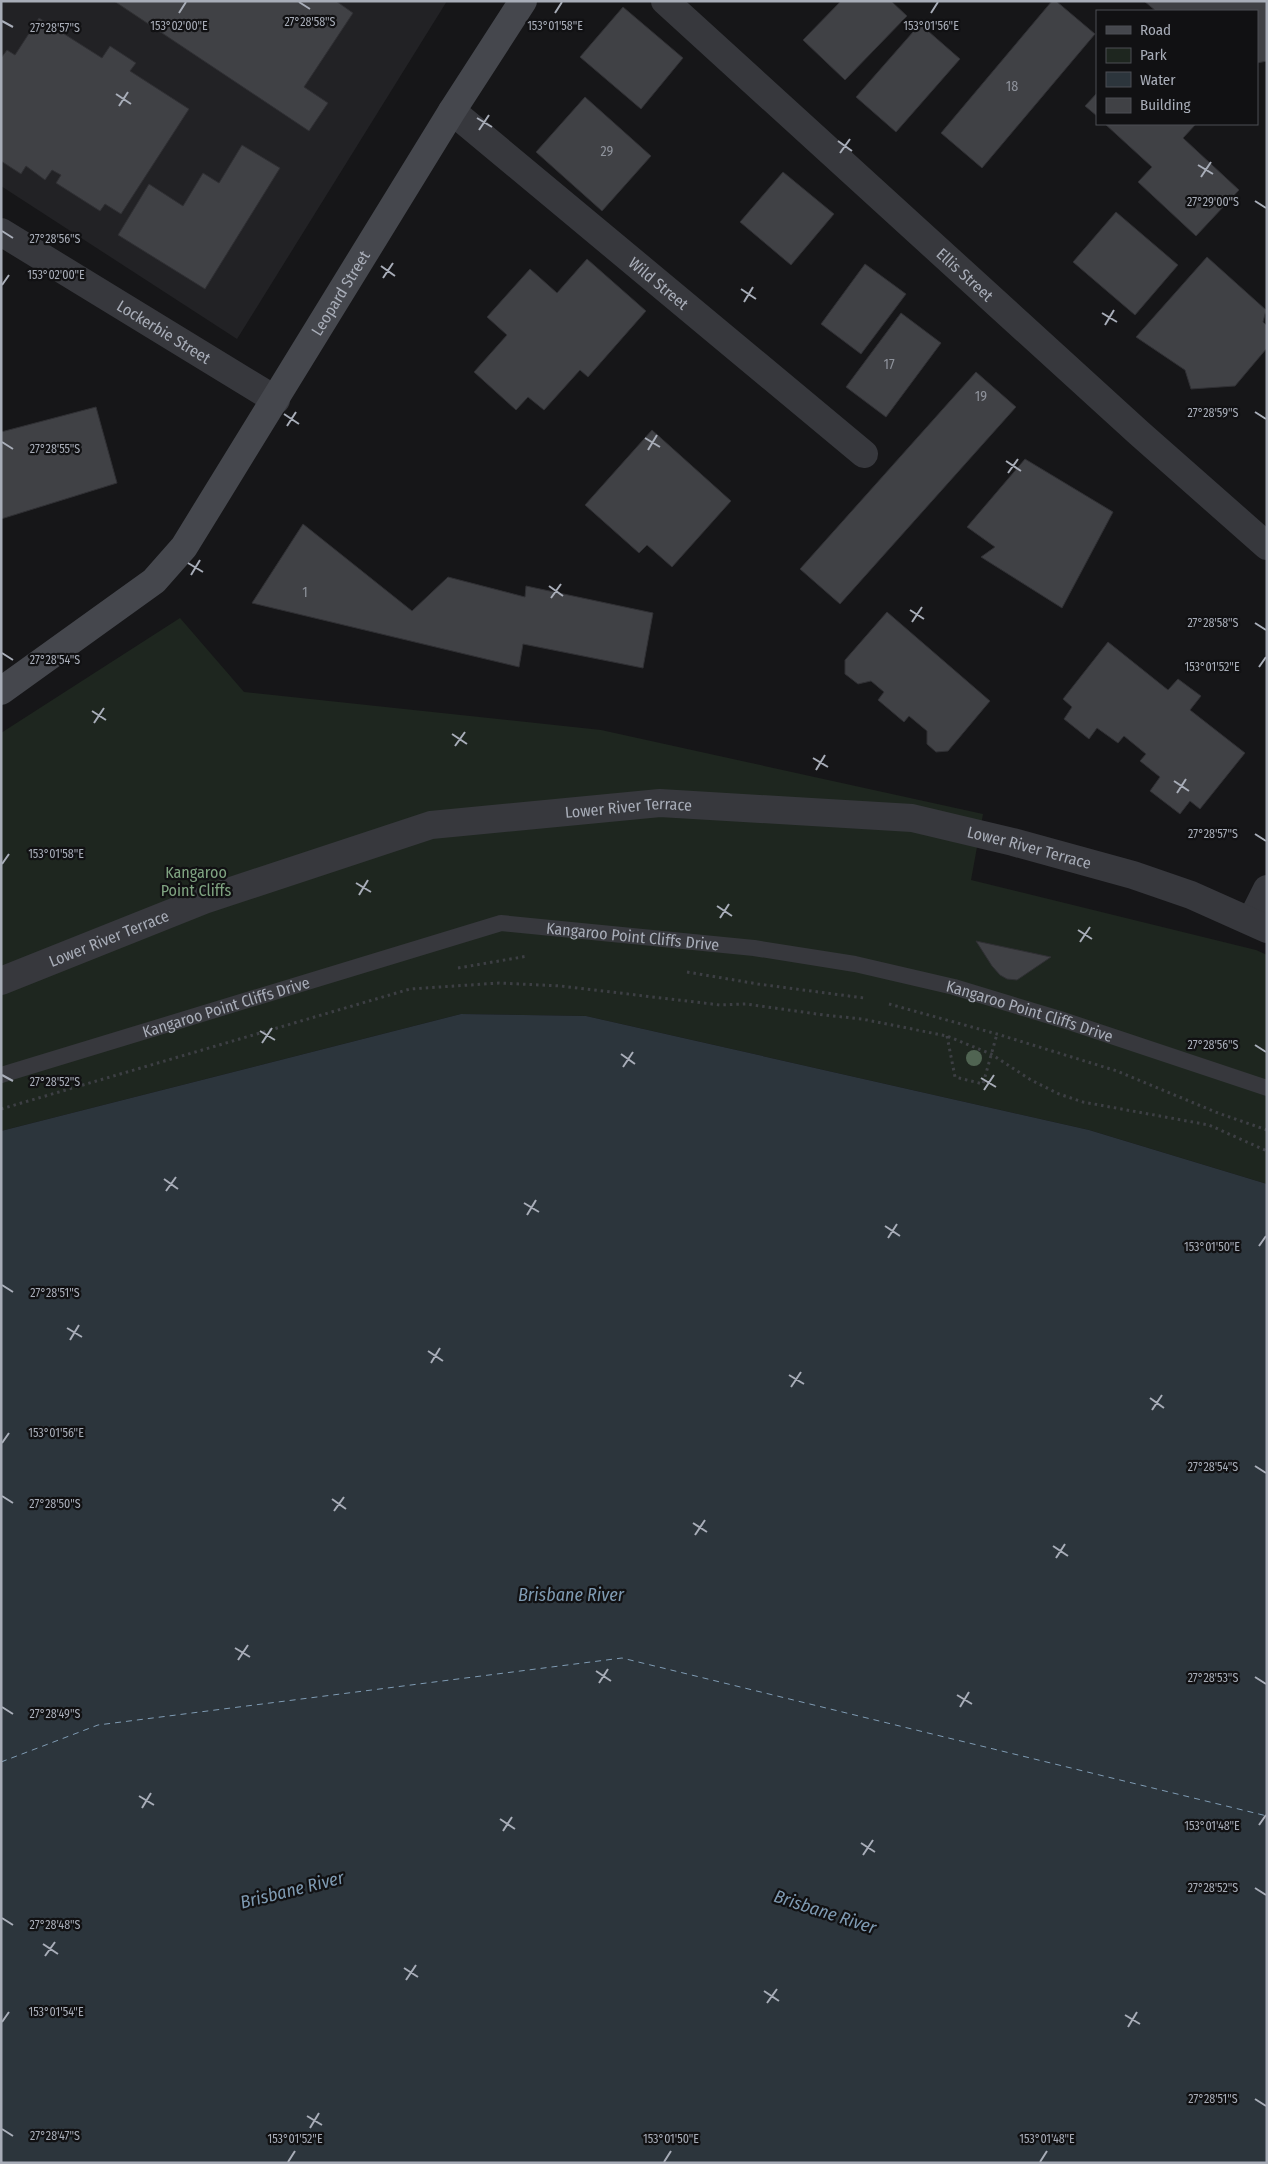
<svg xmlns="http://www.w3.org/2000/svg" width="1268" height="2164" font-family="'Fira Sans Condensed',sans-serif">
<rect width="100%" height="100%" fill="#161618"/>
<!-- built -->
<path fill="#222225" d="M 1,1 L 447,1 L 237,339 L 1,186 Z"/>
<!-- green -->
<path fill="#1e261f" d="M 180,618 L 244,692 L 601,730 L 983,814 L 971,880 L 1256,950 L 1267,955 L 1267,1184 L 1089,1130 L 586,1016 L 461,1014 L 1,1131 L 1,733 Z"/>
<!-- water -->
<path fill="#2c353c" d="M 461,1014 L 586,1016 L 1089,1130 L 1267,1184 L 1267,2163 L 1,2163 L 1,1131 Z"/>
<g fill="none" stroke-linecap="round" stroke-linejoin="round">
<!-- ferry -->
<path stroke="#7f9bb3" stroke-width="1" stroke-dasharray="6 5" stroke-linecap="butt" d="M 1,1762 L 98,1725 L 622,1658 L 1267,1816"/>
</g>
<!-- building -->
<path fill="#404145" stroke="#303034" d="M 114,1 L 336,1 L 353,13 L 304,87 L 328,103 L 309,131 Z
M 841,1 L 891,1 L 907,16 L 845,80 L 803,40 Z
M 1052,1 L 1056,1 L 1095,34 L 982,168 L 941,133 Z
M 1144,1 L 1267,1 L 1267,61 L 1257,63 L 1257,11 L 1156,11 Z
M 623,7 L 683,58 L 641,109 L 580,57 Z
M 39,18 L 102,58 L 110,46 L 136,63 L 130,71 L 189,109 L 121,214 L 105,204 L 100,211 L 56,183 L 61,175 L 52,170 L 45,180 L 26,166 L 21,174 L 1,161 L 1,58 L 7,50 L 15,55 Z
M 920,24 L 960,59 L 896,132 L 856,97 Z
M 1097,93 L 1097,116 L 1085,106 Z
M 585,97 L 651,156 L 602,211 L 536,152 Z
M 1105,124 L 1196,124 L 1183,138 L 1239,190 L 1196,236 L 1138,182 L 1152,167 Z
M 242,145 L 280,168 L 205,289 L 118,235 L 149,184 L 183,206 L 203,173 L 219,183 Z
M 783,172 L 834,214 L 791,265 L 740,222 Z
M 1116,212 L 1178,265 L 1135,315 L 1073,262 Z
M 1207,257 L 1266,310 L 1263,322 L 1267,326 L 1267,348 L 1235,386 L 1191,389 L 1185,370 L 1136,337 Z
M 587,259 L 646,311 L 588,377 L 580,370 L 544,410 L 528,397 L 516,410 L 474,372 L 507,335 L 487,317 L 530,269 L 557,293 Z
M 865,264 L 906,294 L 861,354 L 821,324 Z
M 901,313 L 941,343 L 886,417 L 846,387 Z
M 976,372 L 1016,407 L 840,604 L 800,569 Z
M 96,407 L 117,483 L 1,519 L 1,432 Z
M 652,430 L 731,501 L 672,567 L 647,545 L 639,553 L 585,505 Z
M 1025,459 L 1113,512 L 1062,608 L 981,557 L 995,547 L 967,527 Z
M 303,524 L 412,611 L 448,577 L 525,597 L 526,586 L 653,613 L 643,668 L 523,644 L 519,667 L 252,603 Z
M 887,612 L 990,701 L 948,751 L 936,752 L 927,744 L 927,731 L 909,716 L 904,722 L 878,700 L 884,692 L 871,681 L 858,684 L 845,674 L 845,660 Z
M 1108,642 L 1168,690 L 1178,679 L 1201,696 L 1190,710 L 1245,753 L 1200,809 L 1190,801 L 1180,814 L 1150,791 L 1160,777 L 1140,761 L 1146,754 L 1124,736 L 1118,743 L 1097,728 L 1089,739 L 1064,719 L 1072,707 L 1063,699 Z
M 976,941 L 1051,957 L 1017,980 L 1007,979 L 1000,975 L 992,966 Z"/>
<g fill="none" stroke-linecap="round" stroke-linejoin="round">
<!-- path -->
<path stroke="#3d3f44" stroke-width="3" stroke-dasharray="2.5 4" stroke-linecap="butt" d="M 458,968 L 528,956
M 687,972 L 758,984 L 864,998
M 889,1004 L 997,1034 L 1117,1071 L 1218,1113 L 1267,1130
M 947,1036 L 955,1077 L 983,1084 L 997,1034
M 1,1109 L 410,989 L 499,983 L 561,986 L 720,1005 L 746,1004 L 824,1015 L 862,1019 L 947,1036 L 991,1054 L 1031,1080 L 1059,1094 L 1083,1102 L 1209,1125 L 1267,1151"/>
<!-- service -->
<path stroke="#37383d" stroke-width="16" id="s1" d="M 1,1075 L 501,923 L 754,948 L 855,964 L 954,987 L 1063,1020 L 1267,1088"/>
<!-- minor -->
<g stroke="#37383d" stroke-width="28">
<path id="s2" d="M 665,1 L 1139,433 L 1267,546"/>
<path id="s3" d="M 452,111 L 864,454"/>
<path id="s4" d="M 1,232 L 276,400"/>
<path d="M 1251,921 L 1267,889"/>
<path id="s5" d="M 1,981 L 204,900 L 431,825 L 660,803 L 912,818 L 1013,842 L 1133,875 L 1191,895 L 1267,929"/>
</g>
<!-- secondary -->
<path stroke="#45474d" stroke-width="28" id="s6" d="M 1,691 L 154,581 L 184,547 L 452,111 L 523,1"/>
</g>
<!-- trees -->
<circle fill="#506452" cx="974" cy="1058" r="8"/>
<!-- ticks -->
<path fill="none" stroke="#a8adb8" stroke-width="2" d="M 299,2 L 310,9M 179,13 L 186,2M 555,13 L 562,2M 931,13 L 938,2M 2,21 L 13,27M 116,94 L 131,104M 119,106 L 128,92M 477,118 L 492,127M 479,130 L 489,115M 838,141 L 852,151M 840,153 L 850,139M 1198,165 L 1213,174M 1201,177 L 1211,162M 1255,201 L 1266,208M 2,231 L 13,238M 381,266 L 395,276M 383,278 L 393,263M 2,285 L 9,275M 741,289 L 756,299M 744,302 L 753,287M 1102,313 L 1117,322M 1105,325 L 1114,310M 1255,412 L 1266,419M 284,414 L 299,424M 287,426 L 296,412M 645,438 L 660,447M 2,442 L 13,449M 648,450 L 657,435M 1006,461 L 1021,471M 1008,473 L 1018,459M 188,563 L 203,572M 191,575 L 200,560M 549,586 L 563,596M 551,598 L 561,584M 910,610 L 924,619M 912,622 L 922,607M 1255,623 L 1266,630M 2,653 L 13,660M 1259,667 L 1266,657M 92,711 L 106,720M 94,723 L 104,708M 452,734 L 467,744M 455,746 L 465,732M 813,758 L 828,767M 816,770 L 825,755M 1174,781 L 1189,791M 1177,793 L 1186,779M 1255,834 L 1266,841M 2,864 L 9,854M 356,883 L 371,892M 359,895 L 368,880M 717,906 L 732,916M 720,918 L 729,904M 1078,930 L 1092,939M 1080,942 L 1090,927M 260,1031 L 275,1040M 262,1043 L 272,1028M 1255,1045 L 1266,1052M 621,1054 L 635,1064M 623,1067 L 633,1052M 2,1075 L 13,1081M 981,1078 L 996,1087M 984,1090 L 994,1075M 164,1179 L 178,1189M 166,1191 L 176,1177M 524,1203 L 539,1212M 527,1215 L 536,1200M 885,1226 L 900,1236M 888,1238 L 897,1224M 1259,1246 L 1266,1236M 2,1285 L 13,1292M 67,1328 L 82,1337M 70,1340 L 79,1325M 428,1351 L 443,1361M 431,1363 L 440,1348M 789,1375 L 804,1384M 791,1387 L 801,1372M 1150,1398 L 1164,1408M 1152,1410 L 1162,1395M 2,1443 L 9,1433M 1255,1466 L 1266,1473M 2,1496 L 13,1503M 332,1499 L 346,1509M 334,1511 L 344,1497M 693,1523 L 707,1532M 695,1535 L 705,1520M 1053,1546 L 1068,1556M 1056,1558 L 1065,1544M 235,1648 L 250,1657M 238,1660 L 248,1645M 596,1671 L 611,1681M 1255,1677 L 1266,1684M 599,1683 L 608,1669M 957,1695 L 972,1704M 2,1707 L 13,1714M 960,1707 L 969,1692M 139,1796 L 154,1805M 142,1808 L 151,1793M 500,1819 L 515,1829M 1259,1825 L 1266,1815M 503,1831 L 512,1817M 861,1843 L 875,1852M 863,1855 L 873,1840M 1255,1888 L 1266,1895M 2,1918 L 13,1925M 43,1944 L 58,1954M 45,1956 L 55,1942M 404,1968 L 418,1977M 406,1980 L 416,1965M 764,1991 L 779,2001M 767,2003 L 777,1989M 1125,2015 L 1140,2024M 2,2022 L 9,2012M 1128,2027 L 1137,2012M 1255,2099 L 1266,2106M 307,2116 L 322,2125M 310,2128 L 319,2113M 2,2129 L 13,2136M 288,2162 L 295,2151M 664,2162 L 671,2151M 1040,2162 L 1047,2151"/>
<g text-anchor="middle" stroke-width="4.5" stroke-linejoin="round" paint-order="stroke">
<!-- number labels -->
<g font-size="14" fill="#8e929b">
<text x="1012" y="91">18</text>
<text x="607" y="156">29</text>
<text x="889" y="369">17</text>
<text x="981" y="401">19</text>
<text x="305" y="597">1</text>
</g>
<!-- street labels -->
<g font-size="16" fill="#a8adb8" stroke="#111113">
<text dy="6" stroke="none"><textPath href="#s2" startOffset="406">Ellis Street</textPath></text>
<text dy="6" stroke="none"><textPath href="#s3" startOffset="269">Wild Street</textPath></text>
<text dy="6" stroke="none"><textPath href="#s6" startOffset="532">Leopard Street</textPath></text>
<text dy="6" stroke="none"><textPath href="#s4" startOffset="191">Lockerbie Street</textPath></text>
<text dy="6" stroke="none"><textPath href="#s5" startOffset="656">Lower River Terrace</textPath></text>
<text dy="6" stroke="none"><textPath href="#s5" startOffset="1061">Lower River Terrace</textPath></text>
<text dy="6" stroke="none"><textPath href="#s1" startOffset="655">Kangaroo Point Cliffs Drive</textPath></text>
<text dy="6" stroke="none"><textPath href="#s5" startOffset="116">Lower River Terrace</textPath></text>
<text dy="6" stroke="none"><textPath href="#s1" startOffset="235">Kangaroo Point Cliffs Drive</textPath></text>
<text dy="6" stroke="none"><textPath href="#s1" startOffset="1060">Kangaroo Point Cliffs Drive</textPath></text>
</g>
<!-- park labels -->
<g font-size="16" fill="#7fa381" stroke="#111113">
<text x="196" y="878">Kangaroo<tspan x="196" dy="18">Point Cliffs</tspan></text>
</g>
<!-- water labels -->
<g font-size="18" font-style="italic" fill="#7f9bb3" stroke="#111113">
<text x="571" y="1601">Brisbane River</text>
<text transform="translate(292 1890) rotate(-14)" y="6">Brisbane River</text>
<text transform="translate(825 1912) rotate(18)" y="6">Brisbane River</text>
</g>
</g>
<g font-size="12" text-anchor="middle" fill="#a8adb8" stroke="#111113" stroke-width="4.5" stroke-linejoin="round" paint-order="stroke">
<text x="310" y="26">27°28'58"S</text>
<text x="179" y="30">153°02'00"E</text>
<text x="555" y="30">153°01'58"E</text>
<text x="931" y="30">153°01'56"E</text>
<text x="55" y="32">27°28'57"S</text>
<text x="1213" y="206">27°29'00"S</text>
<text x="55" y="243">27°28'56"S</text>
<text x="56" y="279">153°02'00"E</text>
<text x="1213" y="417">27°28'59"S</text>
<text x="55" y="453">27°28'55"S</text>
<text x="1213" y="627">27°28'58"S</text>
<text x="55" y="664">27°28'54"S</text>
<text x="1212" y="671">153°01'52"E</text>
<text x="1213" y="838">27°28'57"S</text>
<text x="56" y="858">153°01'58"E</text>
<text x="1213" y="1049">27°28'56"S</text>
<text x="55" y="1086">27°28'52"S</text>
<text x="1212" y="1251">153°01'50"E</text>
<text x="55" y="1297">27°28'51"S</text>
<text x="56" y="1437">153°01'56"E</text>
<text x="1213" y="1471">27°28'54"S</text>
<text x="55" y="1508">27°28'50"S</text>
<text x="1213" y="1682">27°28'53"S</text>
<text x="55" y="1718">27°28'49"S</text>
<text x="1212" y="1830">153°01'48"E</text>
<text x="1213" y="1892">27°28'52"S</text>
<text x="55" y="1929">27°28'48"S</text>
<text x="56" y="2016">153°01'54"E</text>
<text x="1213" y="2103">27°28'51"S</text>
<text x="55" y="2140">27°28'47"S</text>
<text x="295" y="2143">153°01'52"E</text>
<text x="671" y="2143">153°01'50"E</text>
<text x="1047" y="2143">153°01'48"E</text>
</g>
<!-- border -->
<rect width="1268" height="2164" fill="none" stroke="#a8adb8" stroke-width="5"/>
<!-- legend -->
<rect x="1096" y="10" width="162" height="115" fill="#111113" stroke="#4d4f55"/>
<rect x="1106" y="26" width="25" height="8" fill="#45474d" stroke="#4d4f55"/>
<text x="1140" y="35" font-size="15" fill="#a8adb8">Road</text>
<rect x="1106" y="48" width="25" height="15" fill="#1e261f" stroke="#4d4f55"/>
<text x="1140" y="60" font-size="15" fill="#a8adb8">Park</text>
<rect x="1106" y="72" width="25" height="15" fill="#2c353c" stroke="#4d4f55"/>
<text x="1140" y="85" font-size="15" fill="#a8adb8">Water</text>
<rect x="1106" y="98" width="25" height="15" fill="#404145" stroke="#4d4f55"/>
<text x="1140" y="110" font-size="15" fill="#a8adb8">Building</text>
</svg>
